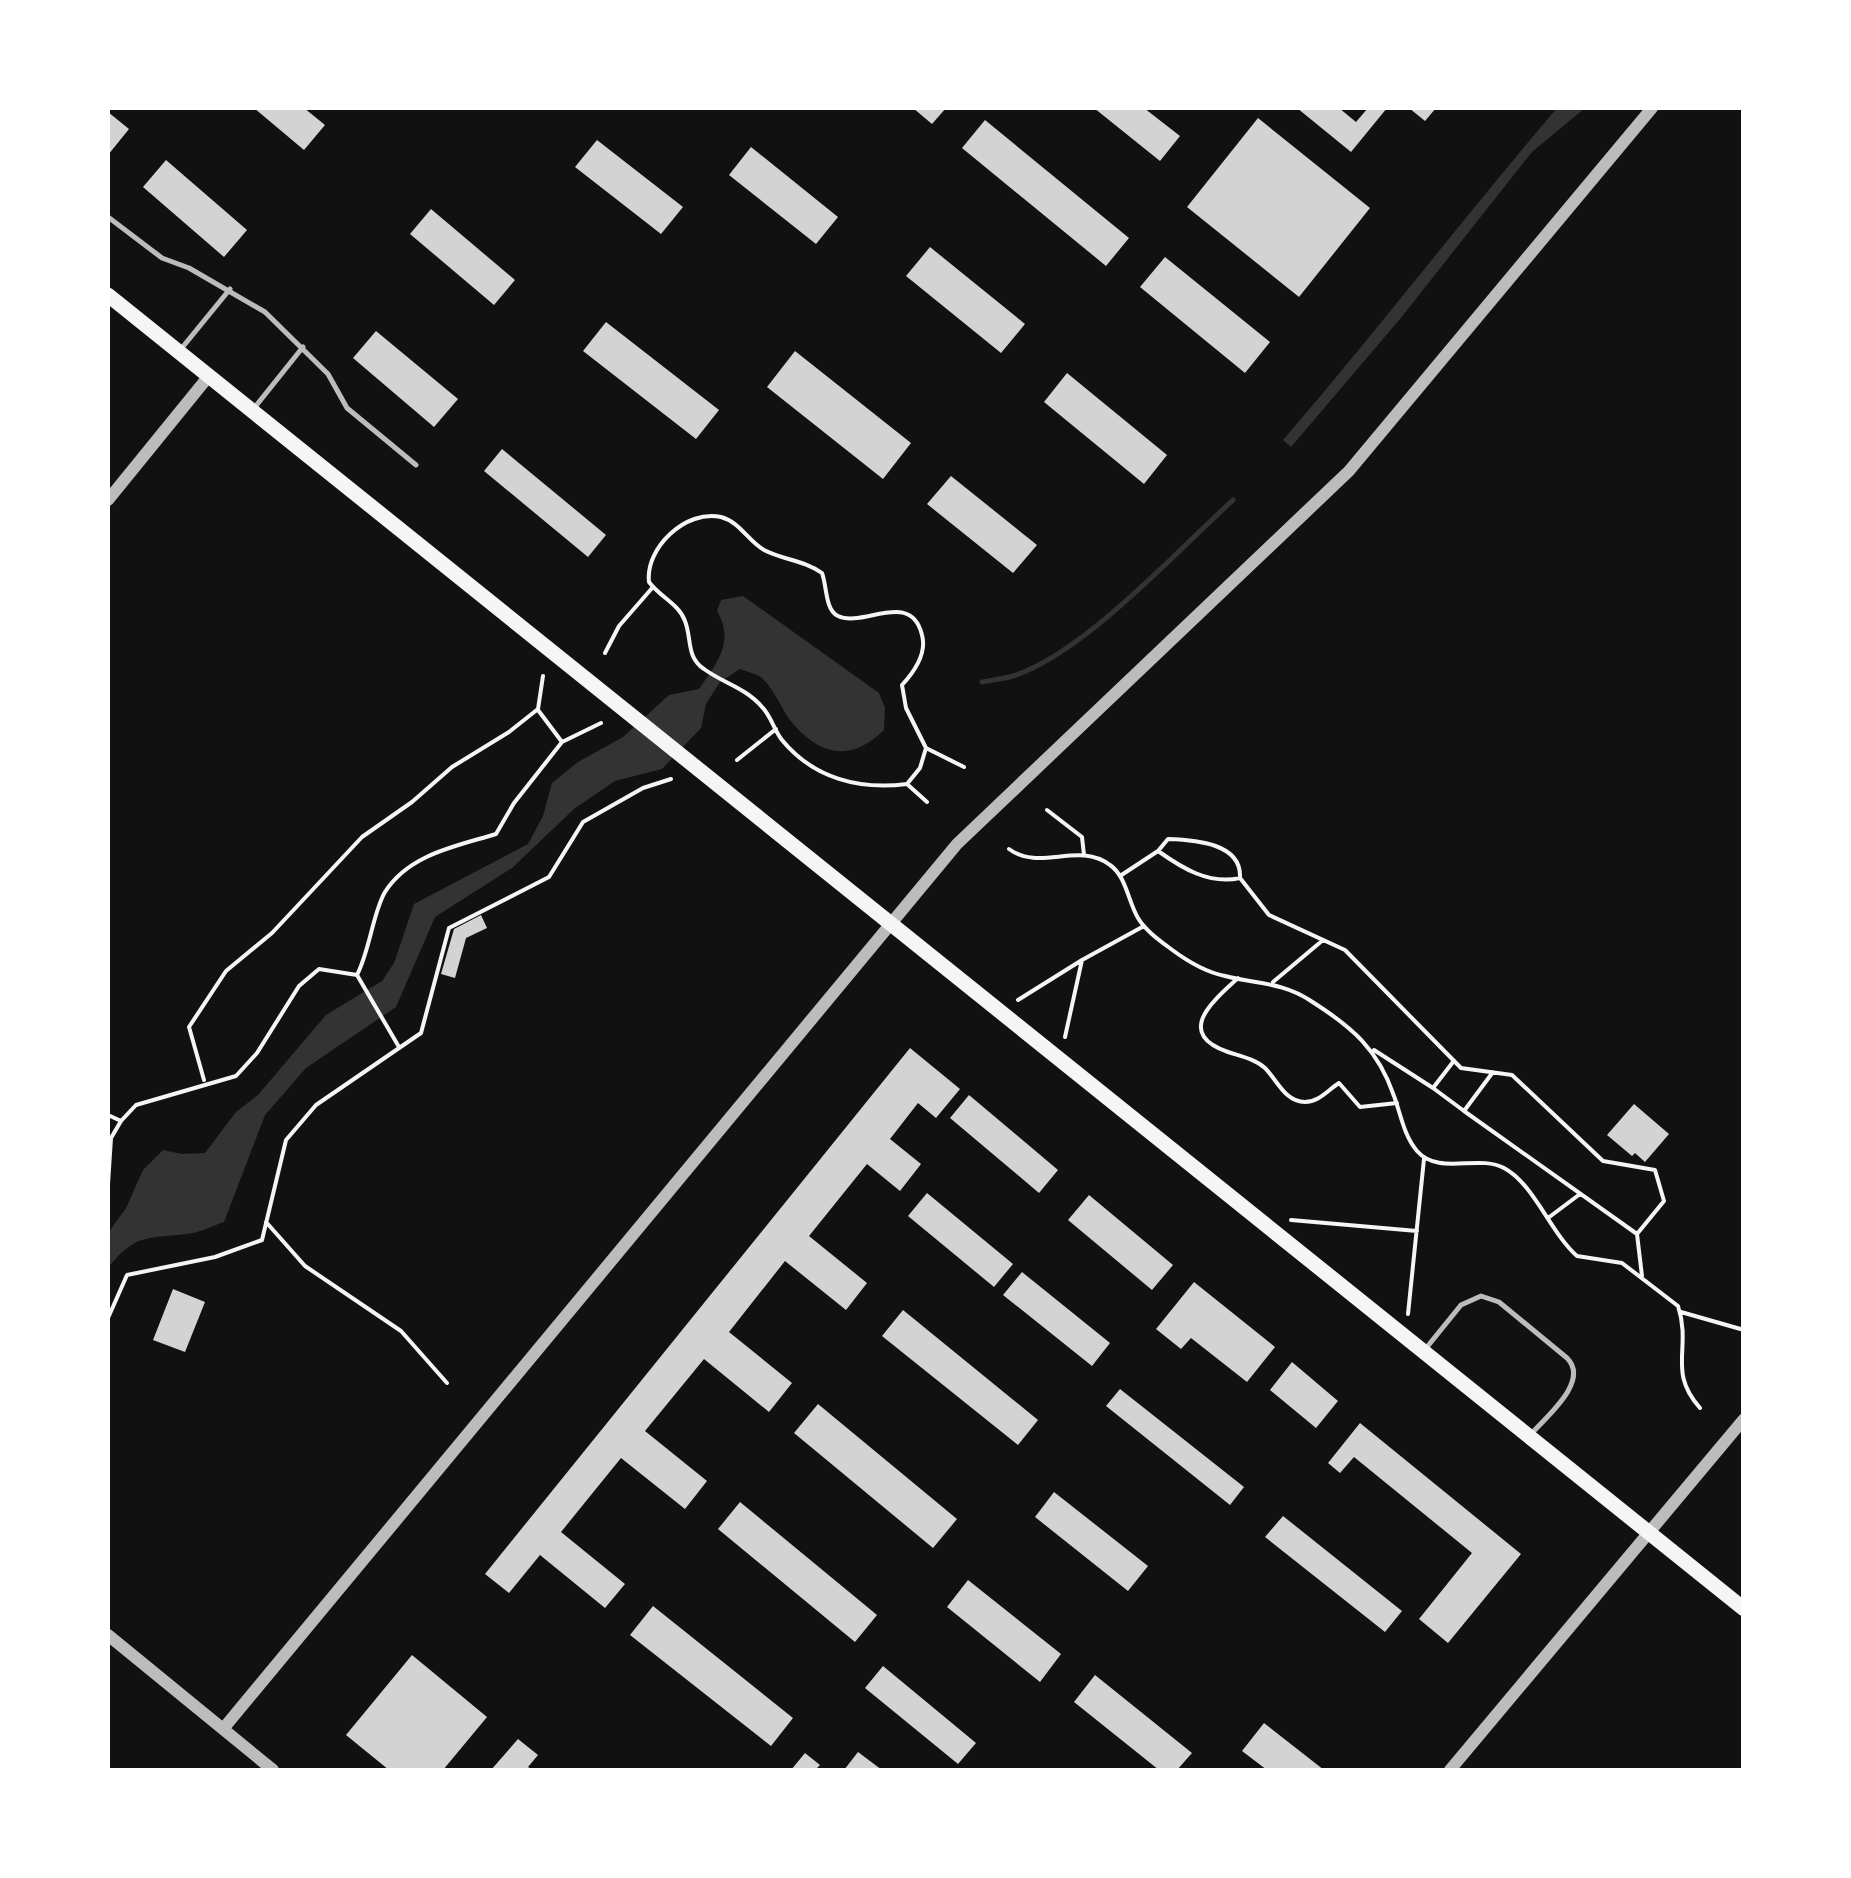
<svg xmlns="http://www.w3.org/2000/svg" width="1851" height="1878" font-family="Manrope,sans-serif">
<rect width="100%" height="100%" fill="#111"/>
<!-- water -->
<path fill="#333" d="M 1557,108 L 1585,108 L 1532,152 L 1400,319 L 1291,447 L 1283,440 C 1377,331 1464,217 1557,108 Z
M 743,596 L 879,693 L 885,708 L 884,730 C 853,760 824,758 794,725 C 782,712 776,691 762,678 C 757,674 747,672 740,669 L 720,682 L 706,704 L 701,728 L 662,769 L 615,781 L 574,809 L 512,868 L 435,917 L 396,1007 L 306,1068 L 265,1115 L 224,1222 C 214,1225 204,1231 193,1233 C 151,1240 138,1230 108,1268 L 108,1233 L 126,1208 L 143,1170 L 163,1150 L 182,1154 L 205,1153 L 236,1112 L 258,1095 L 326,1015 L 382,981 L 394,963 L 414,904 L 528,844 L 543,816 L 552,783 L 578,762 L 623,737 L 669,695 L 699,689 C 717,663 735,642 717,611 L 721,600 Z"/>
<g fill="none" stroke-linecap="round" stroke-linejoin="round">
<!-- stream -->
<path stroke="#333" stroke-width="5" d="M 982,682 C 992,680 1003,679 1013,676 C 1083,654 1177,551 1233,500"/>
</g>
<!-- building -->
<path fill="#d3d3d3" d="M 254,108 L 304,108 L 325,125 L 304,150 Z
M 913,108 L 946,108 L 932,124 Z
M 1094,108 L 1144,108 L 1180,136 L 1160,161 Z
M 1297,108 L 1339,108 L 1356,122 L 1368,108 L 1387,108 L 1351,152 Z
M 1409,108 L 1436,108 L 1425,121 Z
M 108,112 L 129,129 L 108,155 Z
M 1258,118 L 1370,208 L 1299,297 L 1187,207 Z
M 985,120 L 1129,238 L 1106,266 L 962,148 Z
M 597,140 L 683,207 L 661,234 L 575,167 Z
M 751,147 L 838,217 L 816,244 L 729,175 Z
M 166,160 L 247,230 L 224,257 L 143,187 Z
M 431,209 L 515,280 L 494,305 L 410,234 Z
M 930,247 L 1025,324 L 1001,353 L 906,276 Z
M 1165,257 L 1270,342 L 1245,373 L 1140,287 Z
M 606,322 L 719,410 L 696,439 L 583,351 Z
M 376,331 L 458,399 L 434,427 L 353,358 Z
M 795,351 L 911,443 L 883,479 L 767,387 Z
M 1067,373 L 1167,455 L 1144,484 L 1044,402 Z
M 502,449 L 606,535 L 588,557 L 484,471 Z
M 951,476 L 1037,545 L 1013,573 L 927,504 Z
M 481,915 L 487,928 L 466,938 L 455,978 L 441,974 L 454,929 Z
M 910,1048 L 960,1089 L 936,1118 L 918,1103 L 890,1139 L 921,1164 L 900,1191 L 867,1164 L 809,1236 L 867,1283 L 846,1310 L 785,1261 L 729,1332 L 792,1383 L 769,1412 L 704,1359 L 645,1431 L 707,1481 L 685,1509 L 621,1458 L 561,1532 L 625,1584 L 605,1608 L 540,1555 L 509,1593 L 485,1574 Z
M 969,1095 L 1058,1170 L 1039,1193 L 950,1118 Z
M 1634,1104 L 1669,1134 L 1645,1162 L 1635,1153 L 1632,1156 L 1607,1135 Z
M 927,1193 L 1013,1264 L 994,1287 L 908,1216 Z
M 1089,1195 L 1173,1265 L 1152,1290 L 1068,1220 Z
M 1022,1272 L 1110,1343 L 1092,1366 L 1003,1295 Z
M 1194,1282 L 1275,1347 L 1247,1382 L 1191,1338 L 1181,1349 L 1156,1329 Z
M 173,1289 L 205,1302 L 185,1352 L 153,1340 Z
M 903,1310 L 1038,1420 L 1018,1445 L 882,1336 Z
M 1292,1362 L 1338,1401 L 1316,1428 L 1270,1390 Z
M 1120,1389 L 1244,1487 L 1230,1505 L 1106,1406 Z
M 818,1404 L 957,1519 L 933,1548 L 794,1433 Z
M 1360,1423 L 1521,1554 L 1448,1643 L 1419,1619 L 1472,1553 L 1354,1457 L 1340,1473 L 1328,1463 Z
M 1054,1492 L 1148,1566 L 1128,1591 L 1035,1517 Z
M 740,1502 L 877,1615 L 855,1642 L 718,1529 Z
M 1283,1516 L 1402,1611 L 1385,1632 L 1265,1537 Z
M 968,1580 L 1061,1654 L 1040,1682 L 947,1607 Z
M 653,1606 L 793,1718 L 771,1746 L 630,1635 Z
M 412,1655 L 487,1717 L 443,1770 L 389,1770 L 346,1735 Z
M 883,1666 L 976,1743 L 958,1764 L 865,1688 Z
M 1095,1675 L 1192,1753 L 1177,1770 L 1159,1770 L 1074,1702 Z
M 1264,1723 L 1324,1770 L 1267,1770 L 1242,1751 Z
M 518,1739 L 538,1755 L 528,1767 L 533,1770 L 491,1770 Z
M 858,1752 L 882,1770 L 844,1770 Z
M 805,1753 L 820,1765 L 815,1770 L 791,1770 Z"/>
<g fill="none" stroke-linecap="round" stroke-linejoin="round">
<!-- path -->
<path stroke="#f5f5f5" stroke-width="4" d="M 605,653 L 619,626 L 653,587
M 538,710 L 562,742
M 926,748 L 964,767
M 737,760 L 776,729
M 907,784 L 920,768 L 926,748 L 906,708 L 902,685 C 914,672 927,653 922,635 C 911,589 863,628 838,616 C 825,610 827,586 822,573 C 804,560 783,560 764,550 C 748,541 740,522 721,517 C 686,509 645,548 649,582 C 660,597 679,604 685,621 C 692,639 686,657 704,669 C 723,683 746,688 762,707 C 771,716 774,730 782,740 C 814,779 860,790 907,784 L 927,802
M 1047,810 L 1082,837 L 1084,855
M 1009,849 C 1040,872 1078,841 1110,865 C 1126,876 1128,901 1138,918 C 1145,930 1159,940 1171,949 C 1187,961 1205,972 1225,976 C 1256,984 1283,982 1311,1001 C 1352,1027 1378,1049 1394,1096 C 1401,1115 1404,1136 1417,1151 C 1439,1176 1478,1154 1504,1168 C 1534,1184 1550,1232 1577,1256 L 1622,1263 L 1678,1306 C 1692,1349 1667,1371 1700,1408
M 1158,851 L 1168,839 C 1195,840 1242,843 1240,878
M 1120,876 L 1158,851 C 1182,868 1209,885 1240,878 L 1269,915 L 1345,950 L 1461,1068 L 1512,1075 L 1603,1161 L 1655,1170 L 1664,1201 L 1637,1234
M 357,975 L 399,1047
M 1238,978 C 1213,1001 1174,1033 1228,1052 C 1240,1056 1255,1059 1265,1068 C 1277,1080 1285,1102 1305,1102 C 1319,1102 1328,1090 1339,1083 L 1360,1107 L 1397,1103
M 1273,982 L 1323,940
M 1018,1000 L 1082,960
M 1065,1037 L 1082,960 L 1144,926
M 1374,1050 L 1433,1088
M 1453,1062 L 1433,1088 L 1464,1111 L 1493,1072
M 204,1080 L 189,1027 L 226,971 L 272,933 L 362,837 L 412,802 L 452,767 L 509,732 L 538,709 L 543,676
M 1464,1111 L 1637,1234 L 1642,1276
M 108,1115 L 121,1121
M 108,1184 L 111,1138 L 121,1121 L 136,1105 L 236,1076 L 257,1053 L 299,986 L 319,969 L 357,975 C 370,950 373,912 385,892 C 409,854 457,846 496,834 L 514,803 L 562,742 L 601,723
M 1548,1218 L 1580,1194
M 1291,1220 L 1417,1231
M 266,1222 L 305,1266 L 401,1331 L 447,1383
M 1681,1312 L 1744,1330
M 1408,1314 L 1424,1159
M 108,1318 L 127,1275 L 215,1257 L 262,1240 L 286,1140 L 316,1105 L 421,1033 L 449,928 L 549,877 L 583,822 L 643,788 L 671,779"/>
<!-- service -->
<path stroke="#bcbcbc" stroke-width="5" d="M 108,217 L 162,258 L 189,268 L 265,312 L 328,374 L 347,408 L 416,465
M 181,349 L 230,289
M 255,407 L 303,347
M 1427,1347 L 1461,1305 L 1481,1296 L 1499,1302 L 1567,1358 C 1590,1381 1547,1416 1531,1434"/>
<!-- tertiary -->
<path stroke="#bcbcbc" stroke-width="12" d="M 108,500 L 208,377
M 108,1635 L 273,1770
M 223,1729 L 957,844 L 1349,471 L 1652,108
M 1450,1770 L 1744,1419"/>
<!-- secondary -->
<path stroke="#f5f5f5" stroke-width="15" d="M 108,295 L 1744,1609"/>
</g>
<!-- border -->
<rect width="1851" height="1878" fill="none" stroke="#ffffff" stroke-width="220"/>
</svg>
